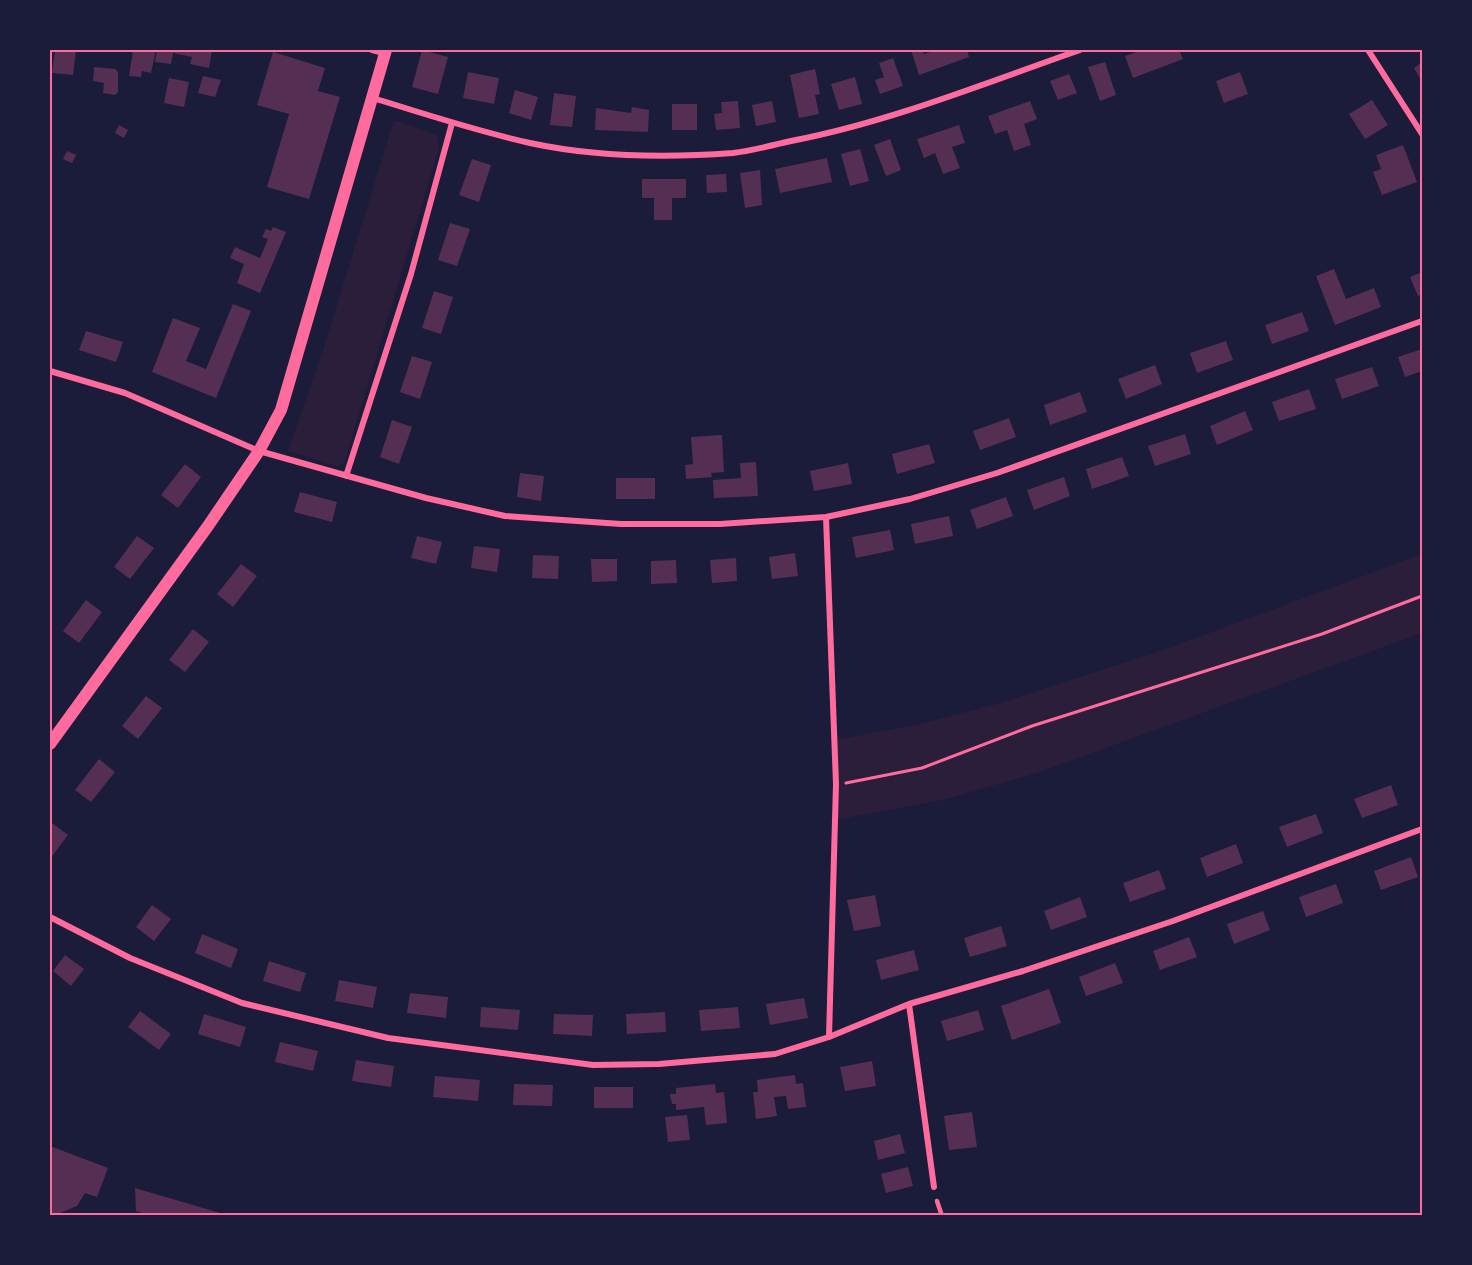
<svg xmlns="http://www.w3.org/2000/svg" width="1472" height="1265" font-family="'Exo 2',sans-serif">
<rect width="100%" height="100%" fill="#1b1b3a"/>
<!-- green -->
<path fill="#2a1e3b" d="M 394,120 L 437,135 L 439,148 L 345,461 L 339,467 L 288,451 L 323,350 Z
M 1422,554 L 1422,633 L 1040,772 L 943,800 L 835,820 L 835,740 L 919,724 L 997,704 L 1166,649 Z"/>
<!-- building -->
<path fill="#542f53" d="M 55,50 L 76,50 L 73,75 L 52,73 Z
M 133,50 L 156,50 L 151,73 L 142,71 L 141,77 L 129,76 Z
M 157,50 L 212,50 L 209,68 L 190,64 L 192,57 L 173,53 L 171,64 L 155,62 Z
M 422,50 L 448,57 L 438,94 L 412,87 Z
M 911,50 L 922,50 L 924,54 L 936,50 L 967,50 L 969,57 L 919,75 Z
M 1142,50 L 1179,50 L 1183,59 L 1133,78 L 1125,56 Z
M 273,52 L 325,68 L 318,91 L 340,97 L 309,199 L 267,187 L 289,114 L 257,105 Z
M 893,58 L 903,86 L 880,94 L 875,80 L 884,77 L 879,63 Z
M 1105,62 L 1116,95 L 1100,101 L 1088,67 Z
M 1422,62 L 1422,82 L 1414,68 Z
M 94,67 L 115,69 L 118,72 L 118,92 L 115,95 L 103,93 L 104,83 L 93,81 Z
M 815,69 L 820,94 L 815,95 L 819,114 L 799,118 L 790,75 Z
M 468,72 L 499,78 L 494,104 L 463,98 Z
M 1240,72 L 1248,94 L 1224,103 L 1216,81 Z
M 1069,74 L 1077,93 L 1058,100 L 1050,81 Z
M 203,76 L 221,80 L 215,97 L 198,93 Z
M 855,77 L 862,104 L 839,110 L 831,84 Z
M 169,78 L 189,82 L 184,107 L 164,103 Z
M 515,90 L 538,97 L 531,120 L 509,113 Z
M 554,93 L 576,96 L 572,127 L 550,125 Z
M 1372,100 L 1388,125 L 1365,139 L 1349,114 Z
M 738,101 L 740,128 L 716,130 L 714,114 L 722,113 L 721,102 Z
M 772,101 L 776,122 L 756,126 L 752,105 Z
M 1030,101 L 1037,119 L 1024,124 L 1031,145 L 1014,151 L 1007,130 L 995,134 L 988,116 Z
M 672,104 L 697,104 L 697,130 L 672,130 Z
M 632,107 L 649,110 L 648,132 L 595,130 L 596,108 L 631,113 Z
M 119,125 L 128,130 L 124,138 L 115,133 Z
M 959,125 L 965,143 L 952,147 L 960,168 L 943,174 L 935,153 L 924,158 L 917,139 Z
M 890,139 L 901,170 L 886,176 L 874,145 Z
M 1403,145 L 1417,182 L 1382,195 L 1373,172 L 1381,169 L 1376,155 Z
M 860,149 L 869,181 L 850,186 L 841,154 Z
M 67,151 L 76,155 L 72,163 L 63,159 Z
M 827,158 L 832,182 L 780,193 L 775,169 Z
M 472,159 L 491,165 L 479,202 L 459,195 Z
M 760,170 L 762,205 L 745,208 L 740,173 Z
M 726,174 L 727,192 L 707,193 L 706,175 Z
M 642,179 L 686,179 L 686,198 L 672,198 L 672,220 L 654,220 L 654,198 L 642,198 Z
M 450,223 L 470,229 L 457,266 L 438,260 Z
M 273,227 L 286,232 L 260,293 L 237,283 L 244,264 L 230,258 L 235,247 L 260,258 L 268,239 L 262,237 L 266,229 L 271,231 Z
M 1334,269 L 1346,299 L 1374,288 L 1381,307 L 1335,325 L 1316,276 Z
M 1422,272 L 1422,294 L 1418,296 L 1410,277 Z
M 434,291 L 453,297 L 441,334 L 422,328 Z
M 233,304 L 251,311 L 216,398 L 152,372 L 173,318 L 200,328 L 186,361 L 206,369 Z
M 1302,312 L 1309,331 L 1272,344 L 1265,325 Z
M 86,331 L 123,342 L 116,362 L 79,350 Z
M 1226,341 L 1233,360 L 1197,373 L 1190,353 Z
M 1422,349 L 1422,371 L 1405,377 L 1398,357 Z
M 412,356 L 432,362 L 420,399 L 400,392 Z
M 1155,365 L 1162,384 L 1126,399 L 1118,379 Z
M 1372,367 L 1379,386 L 1342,399 L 1335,379 Z
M 1309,389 L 1316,409 L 1279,421 L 1272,402 Z
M 1080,392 L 1087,412 L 1050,425 L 1044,405 Z
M 1245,411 L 1253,430 L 1217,445 L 1210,426 Z
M 1009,418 L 1016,437 L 980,450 L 973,431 Z
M 392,420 L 412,427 L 399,464 L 380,457 Z
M 1185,434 L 1191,454 L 1155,466 L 1148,446 Z
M 722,435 L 724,472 L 711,473 L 712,477 L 686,479 L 685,465 L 693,464 L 691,437 Z
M 929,444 L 935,463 L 897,474 L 892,454 Z
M 1122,457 L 1129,476 L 1092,489 L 1086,469 Z
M 756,462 L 758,496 L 714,498 L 713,480 L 741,478 L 740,463 Z
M 848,463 L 852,484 L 814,491 L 810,471 Z
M 185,464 L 201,477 L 178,508 L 161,495 Z
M 520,473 L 544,476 L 541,501 L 517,497 Z
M 1064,477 L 1070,496 L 1034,510 L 1027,490 Z
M 616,478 L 655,478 L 655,499 L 616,499 Z
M 300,492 L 337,502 L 332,522 L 294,512 Z
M 1006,497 L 1013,516 L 977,529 L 970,510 Z
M 949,516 L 953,536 L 915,544 L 911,524 Z
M 890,530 L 894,550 L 856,558 L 852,537 Z
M 137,536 L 154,548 L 130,579 L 114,567 Z
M 417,536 L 442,542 L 436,564 L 411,558 Z
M 474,546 L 500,549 L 497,572 L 471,568 Z
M 795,553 L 798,576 L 772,579 L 769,557 Z
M 533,555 L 559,556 L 558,579 L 532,578 Z
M 736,558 L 737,581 L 712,583 L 710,560 Z
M 591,559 L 617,559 L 617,581 L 592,582 Z
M 676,560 L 677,583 L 651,584 L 651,561 Z
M 241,564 L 257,576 L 233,607 L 217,594 Z
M 86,600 L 102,612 L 79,643 L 63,631 Z
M 193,629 L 209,642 L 185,672 L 169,660 Z
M 146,696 L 162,708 L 138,739 L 122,726 Z
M 99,759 L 115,772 L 91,802 L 75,790 Z
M 1391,785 L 1398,805 L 1362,818 L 1354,799 Z
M 1316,814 L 1323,833 L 1287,847 L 1279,827 Z
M 52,823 L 68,835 L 50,859 L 50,826 Z
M 1236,844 L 1243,863 L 1207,877 L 1200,858 Z
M 1411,857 L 1418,877 L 1381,890 L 1374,871 Z
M 1159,870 L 1166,889 L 1130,902 L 1123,883 Z
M 1336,884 L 1343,903 L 1306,917 L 1299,897 Z
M 875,895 L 881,926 L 854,931 L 847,900 Z
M 1080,897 L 1087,917 L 1051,930 L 1044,911 Z
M 152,905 L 171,919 L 154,941 L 136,927 Z
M 1263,911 L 1270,930 L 1234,944 L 1227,924 Z
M 1001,926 L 1007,946 L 970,957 L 964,938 Z
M 202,934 L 238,949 L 231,968 L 195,953 Z
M 1189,937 L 1197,957 L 1160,970 L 1153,951 Z
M 914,950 L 919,970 L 881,980 L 876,960 Z
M 65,955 L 84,969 L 71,986 L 53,971 Z
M 269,961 L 306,973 L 300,992 L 263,981 Z
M 1115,963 L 1123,983 L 1086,996 L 1079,977 Z
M 339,980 L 377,987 L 373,1008 L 335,1001 Z
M 1049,989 L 1061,1023 L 1012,1040 L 1001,1006 Z
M 410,993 L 448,997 L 446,1018 L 407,1013 Z
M 804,998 L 808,1018 L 770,1025 L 766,1004 Z
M 481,1007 L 520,1010 L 518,1030 L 480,1027 Z
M 738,1007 L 740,1028 L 701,1031 L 699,1010 Z
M 978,1010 L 984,1030 L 947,1041 L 941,1021 Z
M 140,1011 L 171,1034 L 159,1050 L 128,1027 Z
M 665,1012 L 666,1032 L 627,1034 L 626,1014 Z
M 204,1014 L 246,1027 L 240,1047 L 198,1034 Z
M 554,1014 L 593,1015 L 592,1036 L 553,1034 Z
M 280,1042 L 318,1051 L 313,1071 L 275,1062 Z
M 356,1060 L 394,1066 L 391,1087 L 352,1081 Z
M 872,1061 L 876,1086 L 845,1091 L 840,1067 Z
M 795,1075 L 796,1084 L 803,1083 L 806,1107 L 788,1109 L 786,1096 L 774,1097 L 777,1116 L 756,1119 L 753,1092 L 758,1092 L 757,1080 Z
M 435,1076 L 480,1080 L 478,1101 L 433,1097 Z
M 514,1084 L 553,1085 L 552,1106 L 513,1105 Z
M 715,1084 L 716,1093 L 724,1092 L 727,1123 L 706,1125 L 704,1107 L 676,1110 L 676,1104 L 672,1104 L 670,1094 L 676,1094 L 676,1088 Z
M 594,1087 L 633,1087 L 633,1108 L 594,1108 Z
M 972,1112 L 977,1147 L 949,1150 L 944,1116 Z
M 687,1115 L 690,1140 L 668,1142 L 665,1117 Z
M 900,1134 L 905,1153 L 878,1160 L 874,1141 Z
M 50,1146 L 108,1168 L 97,1197 L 85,1193 L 77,1206 L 55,1215 L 50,1215 Z
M 908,1167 L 913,1186 L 886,1193 L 881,1174 Z
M 135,1188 L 227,1215 L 148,1215 L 136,1211 Z"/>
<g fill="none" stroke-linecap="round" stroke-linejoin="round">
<!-- path -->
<path stroke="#ff6b9d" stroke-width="3" d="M 846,783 L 922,768 L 1032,726 L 1322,634 L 1422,596"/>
<!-- service -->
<path stroke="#ff6b9d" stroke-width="4.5" d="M 937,1201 L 942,1216"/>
<!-- minor -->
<path stroke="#ff6b9d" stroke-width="6" d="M 372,50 L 384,53
M 1368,50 L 1422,134
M 373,98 C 425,114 476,131 530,143 C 595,157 666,158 733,153 C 752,151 772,145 791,141 C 890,122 985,83 1080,50
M 50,371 L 125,393 L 259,451 L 426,498 L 505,516 L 621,524 L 720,524 L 826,517 L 910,499 L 997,473 L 1422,321
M 346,476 L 411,274 L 452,123
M 826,517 L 836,784 L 829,1037
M 50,917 L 130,958 L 242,1003 L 388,1038 L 593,1065 L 659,1064 L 775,1054 L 829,1037 L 909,1004 L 1023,971 L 1173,921 L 1422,829
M 909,1004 L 934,1187"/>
<!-- secondary -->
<path stroke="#ff6b9d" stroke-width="12" d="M 50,744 L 208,526 L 259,451 L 281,410 L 386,50"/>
</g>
<!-- border -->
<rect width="1472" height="1265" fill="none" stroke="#1b1b3a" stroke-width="102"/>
<rect x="51" y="51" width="1370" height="1163" fill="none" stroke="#ff6b9d" stroke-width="2"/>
</svg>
